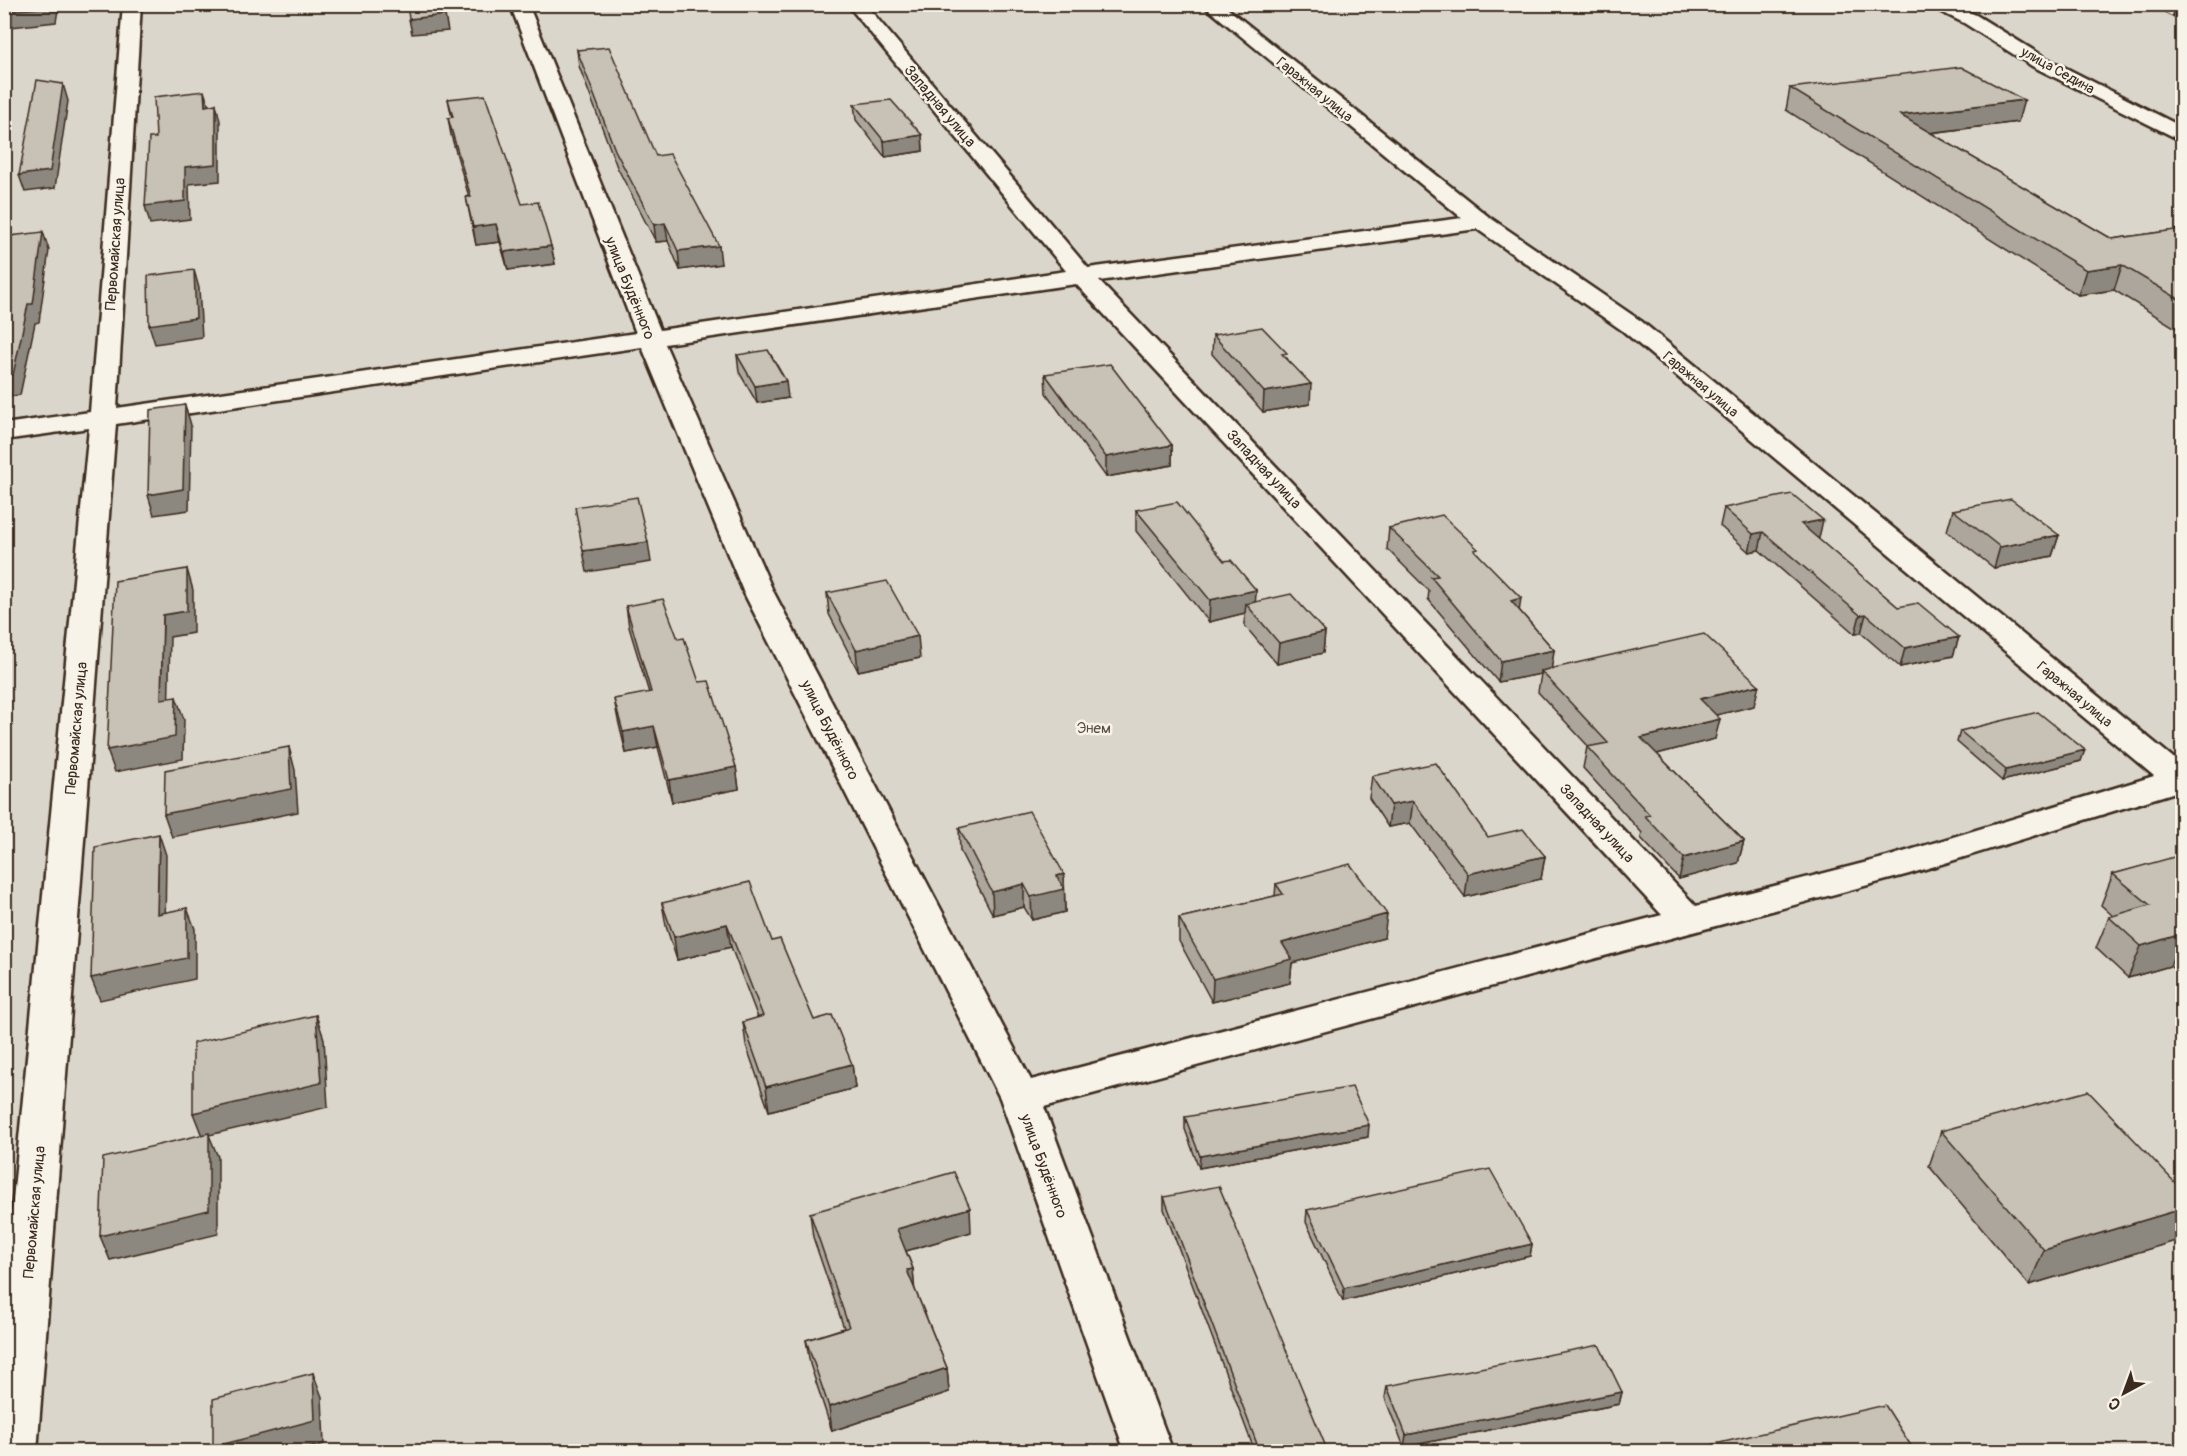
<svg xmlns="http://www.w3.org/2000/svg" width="2187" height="1456" font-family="Pangolin,sans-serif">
<rect width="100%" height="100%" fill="#f7f3e8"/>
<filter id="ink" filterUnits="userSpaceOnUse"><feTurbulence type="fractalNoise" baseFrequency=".0167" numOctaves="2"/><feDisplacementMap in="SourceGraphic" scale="12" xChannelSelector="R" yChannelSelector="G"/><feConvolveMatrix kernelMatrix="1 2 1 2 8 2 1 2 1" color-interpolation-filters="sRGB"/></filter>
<g filter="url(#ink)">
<!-- green -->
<path fill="#dbd6cb" stroke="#8b8074" stroke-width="1.5" d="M 5,5 L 2182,5 L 2182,1451 L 5,1451 Z"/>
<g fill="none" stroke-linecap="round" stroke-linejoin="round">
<!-- minor casing -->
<g stroke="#3b2a1e" stroke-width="5">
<path id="minor" d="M 123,4 L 141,4 L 117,408 L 636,333 L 510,4 L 528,4 L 660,330 L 1066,271 L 847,4 L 865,4 L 1088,268 L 1462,218 L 1202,4 L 1222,4 L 1489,217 L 1641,321 L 2182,765 L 2182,790 L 1909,874 L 1044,1107 L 1173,1452 L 1125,1452 L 1000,1098 L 743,591 L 642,347 L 116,424 L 37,1452 L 4,1452 L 4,1291 L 89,428 L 4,440 L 4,424 L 90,412 ZM 1477,229 L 1623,331 L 2154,776 L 1887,857 L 1696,906 L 1099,281 ZM 1076,284 L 1662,915 L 1031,1080 L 773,591 L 665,344 Z
M 1925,4 L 1950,4 L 1976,15 L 2046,58 L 2182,127 L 2182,141 L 2032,66 L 1964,23 Z"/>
</g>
<!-- minor -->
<use href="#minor" fill="#f7f3e8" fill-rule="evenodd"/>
<!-- rail casing -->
<g stroke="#3b2a1e" stroke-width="4.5">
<path id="rail" d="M 2151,4 L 2182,19"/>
</g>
<!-- rail -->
<use href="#rail" stroke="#f7f3e8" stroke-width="3" stroke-dasharray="8" stroke-linecap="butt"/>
</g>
<!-- wall -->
<path fill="#aca69d" stroke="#3b2a1e" stroke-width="1.5" d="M 577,50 L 656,156 L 721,264 L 680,270 L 668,241 L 656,242 L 617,167 L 579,66 Z
M 1790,88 L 2018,122 L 1931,133 L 2112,239 L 2182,229 L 2182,332 L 2114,290 L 2078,295 L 1786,110 Z
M 448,99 L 551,246 L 555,264 L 508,270 L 500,242 L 476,245 L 466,197 L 469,197 L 451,135 L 448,118 L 452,118 Z
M 854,104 L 922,135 L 923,151 L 885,157 L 856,120 Z
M 1213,335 L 1287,358 L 1310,404 L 1263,412 L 1212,354 Z
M 737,355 L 788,398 L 757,403 L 739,372 Z
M 1045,374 L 1172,445 L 1172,465 L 1106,477 L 1046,393 Z
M 1724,508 L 1819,538 L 1817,538 L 1898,607 L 1959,637 L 1953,656 L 1900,667 L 1861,633 L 1855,634 L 1759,550 L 1749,552 L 1720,526 Z
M 1136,510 L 1224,561 L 1256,590 L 1255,602 L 1325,632 L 1323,653 L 1277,664 L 1245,626 L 1245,613 L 1209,622 L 1136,531 Z
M 1953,510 L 2059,535 L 2052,556 L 1994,568 L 1947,531 Z
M 1389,528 L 1478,554 L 1519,610 L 1554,650 L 1551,669 L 1754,706 L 1716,715 L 1715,739 L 1657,754 L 1744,841 L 1738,863 L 1679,879 L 1641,838 L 1642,833 L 1583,768 L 1587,747 L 1589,747 L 1538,692 L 1541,674 L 1498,682 L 1428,599 L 1429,591 L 1387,549 Z
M 827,593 L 920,658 L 858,671 L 829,614 Z
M 626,606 L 678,639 L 699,682 L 736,767 L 739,789 L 672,802 L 658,747 L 626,753 L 618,720 L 614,699 L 649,693 L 629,627 Z
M 1960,731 L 2081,761 L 2002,781 L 1957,742 Z
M 1372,776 L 1488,837 L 1545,856 L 1541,879 L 1465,897 L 1410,823 L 1388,827 L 1369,798 Z
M 959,828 L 1064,874 L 1065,912 L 1032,920 L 1024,907 L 993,915 L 960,851 Z
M 2182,856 L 2182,977 L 2170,966 L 2128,978 L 2096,948 L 2109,917 L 2113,916 L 2101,905 L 2113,874 Z
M 1276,884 L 1384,938 L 1292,963 L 1290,983 L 1212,1002 L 1179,941 L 1179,918 L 1275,896 Z
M 662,903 L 772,941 L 814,1020 L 852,1064 L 855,1088 L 769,1111 L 746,1045 L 743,1022 L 758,1018 L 731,947 L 677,960 L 666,926 Z
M 1185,1117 L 1368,1137 L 1199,1168 L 1185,1129 Z
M 1941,1131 L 2182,1190 L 2182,1233 L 2179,1240 L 2029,1285 L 1929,1166 Z
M 1164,1197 L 1328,1452 L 1255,1452 L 1164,1209 Z
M 1307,1210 L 1532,1244 L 1530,1256 L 1343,1301 L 1306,1222 Z
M 810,1213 L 971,1232 L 906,1251 L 913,1269 L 914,1287 L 947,1368 L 949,1392 L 832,1431 L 810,1364 L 806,1340 L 844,1328 L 813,1237 Z
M 1387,1386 L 1622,1392 L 1619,1404 L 1404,1447 L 1385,1398 Z"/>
<!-- shaded-wall -->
<path fill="#8c877f" stroke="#3b2a1e" stroke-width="1.5" d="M 52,4 L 59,4 L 56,22 L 11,27 L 7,11 Z
M 445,15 L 448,31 L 412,34 L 409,19 Z
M 63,84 L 68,101 L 55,188 L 25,192 L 19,175 Z
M 204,91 L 209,107 L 205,106 Z
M 2024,100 L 2018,122 L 1895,137 L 1900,115 Z
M 216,104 L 220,121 L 220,181 L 189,184 L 190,219 L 150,224 L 145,206 L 185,167 Z
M 922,135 L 923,151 L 885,157 L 884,141 Z
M 665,223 L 668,241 L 656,242 L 654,225 Z
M 496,224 L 500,242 L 476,245 L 473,227 Z
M 43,232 L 49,250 L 39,322 L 35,323 L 20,395 L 4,397 L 4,376 Z
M 551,246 L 555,264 L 508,270 L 504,252 Z
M 719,246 L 721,264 L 680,270 L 678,251 Z
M 2122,265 L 2114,290 L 2078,295 L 2086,270 Z
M 194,270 L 199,288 L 202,337 L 155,344 L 149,325 Z
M 786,381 L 788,398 L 757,403 L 755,386 Z
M 1311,384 L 1310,404 L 1263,412 L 1264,392 Z
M 185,405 L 191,425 L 189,510 L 154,515 L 148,495 Z
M 1172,445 L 1172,465 L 1106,477 L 1106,457 Z
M 1823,520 L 1819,538 L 1796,542 L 1801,524 Z
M 1763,532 L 1759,550 L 1749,552 L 1753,534 Z
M 2059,535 L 2052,556 L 1994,568 L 2000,547 Z
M 648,542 L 651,562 L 587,572 L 583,551 Z
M 187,569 L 193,590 L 193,633 L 170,637 L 168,722 L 161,699 L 163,615 Z
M 1256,590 L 1255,611 L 1246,604 L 1245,613 L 1209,622 L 1210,600 Z
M 1521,598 L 1518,620 L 1511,601 Z
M 1866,614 L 1861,633 L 1855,634 L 1860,615 Z
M 1325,632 L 1323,653 L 1277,664 L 1279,643 Z
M 918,636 L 920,658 L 858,671 L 856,650 Z
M 1959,637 L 1953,656 L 1900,667 L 1905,648 Z
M 1554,650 L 1551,672 L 1541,671 L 1541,674 L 1498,682 L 1501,661 Z
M 1759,685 L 1754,706 L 1695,720 L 1700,699 Z
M 176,697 L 184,719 L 183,759 L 115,772 L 107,750 Z
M 1720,719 L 1715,739 L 1637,759 L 1641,738 Z
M 654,726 L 658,747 L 626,753 L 623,732 Z
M 289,747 L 295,770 L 298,812 L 172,837 L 164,814 Z
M 2085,750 L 2081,761 L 2002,781 L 2006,770 Z
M 736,767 L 739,789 L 672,802 L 669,780 Z
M 1413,801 L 1410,823 L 1388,827 L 1391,805 Z
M 159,834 L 166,855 L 165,935 L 157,914 Z
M 1744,841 L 1738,863 L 1679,879 L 1684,858 Z
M 1545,856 L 1541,879 L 1465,897 L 1468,874 Z
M 1064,874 L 1065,912 L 1032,920 L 1031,897 L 1057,876 Z
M 1024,884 L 1024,907 L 993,915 L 992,892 Z
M 187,908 L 195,929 L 195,979 L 100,1000 L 91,978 Z
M 1387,914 L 1384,938 L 1292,963 L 1290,983 L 1212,1002 L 1213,979 L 1282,943 Z
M 727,924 L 731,947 L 677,960 L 674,937 Z
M 2182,934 L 2170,966 L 2128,978 L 2141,946 Z
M 316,1015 L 324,1039 L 328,1107 L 209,1135 L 218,1157 L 218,1234 L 110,1260 L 100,1236 L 202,1136 L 193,1113 Z
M 852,1064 L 855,1088 L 769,1111 L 766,1087 Z
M 1369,1125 L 1368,1137 L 1199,1168 L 1200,1156 Z
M 970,1208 L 971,1232 L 899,1253 L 897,1229 Z
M 2182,1209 L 2182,1233 L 2179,1240 L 2029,1285 L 2044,1250 Z
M 1532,1244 L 1530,1256 L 1343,1301 L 1344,1288 Z
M 913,1269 L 915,1293 L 907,1270 Z
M 947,1368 L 949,1392 L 832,1431 L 829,1407 Z
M 313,1373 L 322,1397 L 324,1444 L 295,1452 L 215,1452 L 213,1447 Z
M 1622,1392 L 1619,1404 L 1404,1447 L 1406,1435 Z"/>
<!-- building -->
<path fill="#c8c1b6" stroke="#3b2a1e" stroke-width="1.5" d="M 8,4 L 52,4 L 51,7 L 7,11 Z
M 407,4 L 442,4 L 445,15 L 409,19 Z
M 609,47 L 656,156 L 670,154 L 719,246 L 678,251 L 665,223 L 654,225 L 615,150 L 577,50 Z
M 1961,67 L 2024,100 L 1900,115 L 2112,239 L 2182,229 L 2182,301 L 2122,265 L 2086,270 L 1790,88 Z
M 37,80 L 63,84 L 50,171 L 19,175 Z
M 204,91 L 205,106 L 216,104 L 216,164 L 185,167 L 185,201 L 145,206 L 149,138 L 156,138 L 154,97 Z
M 485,95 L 522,204 L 538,202 L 551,246 L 504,252 L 496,224 L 473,227 L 466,197 L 471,197 L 448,118 L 453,117 L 448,99 Z
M 891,100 L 922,135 L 884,141 L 854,104 Z
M 43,232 L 33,304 L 28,304 L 13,375 L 4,376 L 4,252 L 8,252 L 10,236 Z
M 194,270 L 196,318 L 149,325 L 148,276 Z
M 1262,327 L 1287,353 L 1282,354 L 1311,384 L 1264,392 L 1213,335 Z
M 768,350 L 786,381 L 755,386 L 737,355 Z
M 1110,364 L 1172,445 L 1106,457 L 1045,374 Z
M 185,405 L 183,489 L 148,495 L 150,410 Z
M 1792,494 L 1823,520 L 1801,524 L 1898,607 L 1918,603 L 1959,637 L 1905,648 L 1866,614 L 1860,615 L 1763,532 L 1753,534 L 1724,508 Z
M 637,497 L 648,542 L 583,551 L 575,507 Z
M 2011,499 L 2059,535 L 2000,547 L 1953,510 Z
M 1177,502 L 1224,561 L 1231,560 L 1256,590 L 1210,600 L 1136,510 Z
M 1442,515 L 1478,549 L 1474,550 L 1521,598 L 1511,601 L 1554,650 L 1501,661 L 1431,577 L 1438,576 L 1389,528 Z
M 187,569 L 187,611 L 163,615 L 161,699 L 176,697 L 175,737 L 107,750 L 115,581 Z
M 887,581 L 918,636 L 856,650 L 827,593 Z
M 1291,594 L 1325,632 L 1279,643 L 1246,604 Z
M 663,599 L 678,639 L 684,638 L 699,682 L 709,681 L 736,767 L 669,780 L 654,726 L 623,732 L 614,699 L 651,692 L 626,606 Z
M 1704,634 L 1759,685 L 1700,699 L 1720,719 L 1641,738 L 1744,841 L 1684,858 L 1645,816 L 1650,815 L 1587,747 L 1608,743 L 1541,671 Z
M 2038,712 L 2085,750 L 2006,770 L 1960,731 Z
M 289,747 L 291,789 L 164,814 L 165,770 Z
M 1436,763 L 1488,837 L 1523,829 L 1545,856 L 1468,874 L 1413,801 L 1391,805 L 1372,776 Z
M 1029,811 L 1064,874 L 1057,876 L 1064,889 L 1031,897 L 1024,884 L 992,892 L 959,828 Z
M 159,834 L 157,914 L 187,908 L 187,958 L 91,978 L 95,847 Z
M 2181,855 L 2182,856 L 2182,934 L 2141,946 L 2109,917 L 2150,905 L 2113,874 Z
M 1350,864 L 1387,914 L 1282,943 L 1292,959 L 1213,979 L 1179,918 L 1283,894 L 1276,884 Z
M 750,882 L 772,941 L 780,939 L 814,1020 L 832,1015 L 852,1064 L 766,1087 L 743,1022 L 763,1016 L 727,924 L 674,937 L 662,903 Z
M 316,1015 L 321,1083 L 193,1113 L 193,1043 Z
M 1352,1087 L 1369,1125 L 1200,1156 L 1185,1117 Z
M 2088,1091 L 2182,1190 L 2182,1209 L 2044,1250 L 1941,1131 Z
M 209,1133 L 209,1210 L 100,1236 L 103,1158 Z
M 1490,1169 L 1532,1244 L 1344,1288 L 1307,1210 Z
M 954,1172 L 970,1208 L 897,1229 L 913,1269 L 907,1270 L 947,1368 L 829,1407 L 806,1340 L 849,1327 L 810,1213 Z
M 1219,1186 L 1328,1452 L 1260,1452 L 1164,1197 Z
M 1599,1345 L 1622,1392 L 1406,1435 L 1387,1386 Z
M 313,1373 L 315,1420 L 213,1447 L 213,1399 Z
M 1885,1405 L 1915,1452 L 1680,1452 Z"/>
</g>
<g text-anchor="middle" stroke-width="5" stroke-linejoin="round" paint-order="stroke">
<!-- far-street labels -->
<g font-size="14" fill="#3b2a1e" stroke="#f7f3e8">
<text transform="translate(2058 70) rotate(29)" y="5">улица Седина</text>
<text transform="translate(1315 89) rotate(39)" y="5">Гаражная улица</text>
<text transform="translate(1701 384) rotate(40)" y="5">Гаражная улица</text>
<text transform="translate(2075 694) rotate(40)" y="5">Гаражная улица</text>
</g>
<!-- street labels -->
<g font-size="15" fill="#3b2a1e" stroke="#f7f3e8">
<text transform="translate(940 106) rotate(50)" y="5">Западная улица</text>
<text transform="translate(115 244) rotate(-86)" y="5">Первомайская улица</text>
<text transform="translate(630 288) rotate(68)" y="5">улица Будённого</text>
<text transform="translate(1264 469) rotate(47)" y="5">Западная улица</text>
<text transform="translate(76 728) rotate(-85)" y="5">Первомайская улица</text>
<text transform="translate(830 730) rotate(63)" y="5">улица Будённого</text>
<text transform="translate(1597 823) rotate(47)" y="5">Западная улица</text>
<text transform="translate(1044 1166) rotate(70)" y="5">улица Будённого</text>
<text transform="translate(34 1212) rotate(-85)" y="5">Первомайская улица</text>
</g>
<!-- park labels -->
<g font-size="15" fill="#5b4c41" stroke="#f7f3e8">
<text x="1094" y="733">Энем</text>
</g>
</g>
<!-- margin -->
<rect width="2187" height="1456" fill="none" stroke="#f7f3e8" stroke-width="24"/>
<rect x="12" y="12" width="2163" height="1432" fill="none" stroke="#3b2a1e" stroke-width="2" filter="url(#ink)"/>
<!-- north arrow -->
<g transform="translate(2124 1393) rotate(221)" stroke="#f7f3e8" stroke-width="4.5" paint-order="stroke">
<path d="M0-4.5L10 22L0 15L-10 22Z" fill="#3b2a1e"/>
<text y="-9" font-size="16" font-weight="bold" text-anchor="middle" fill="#3b2a1e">С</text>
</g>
</svg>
